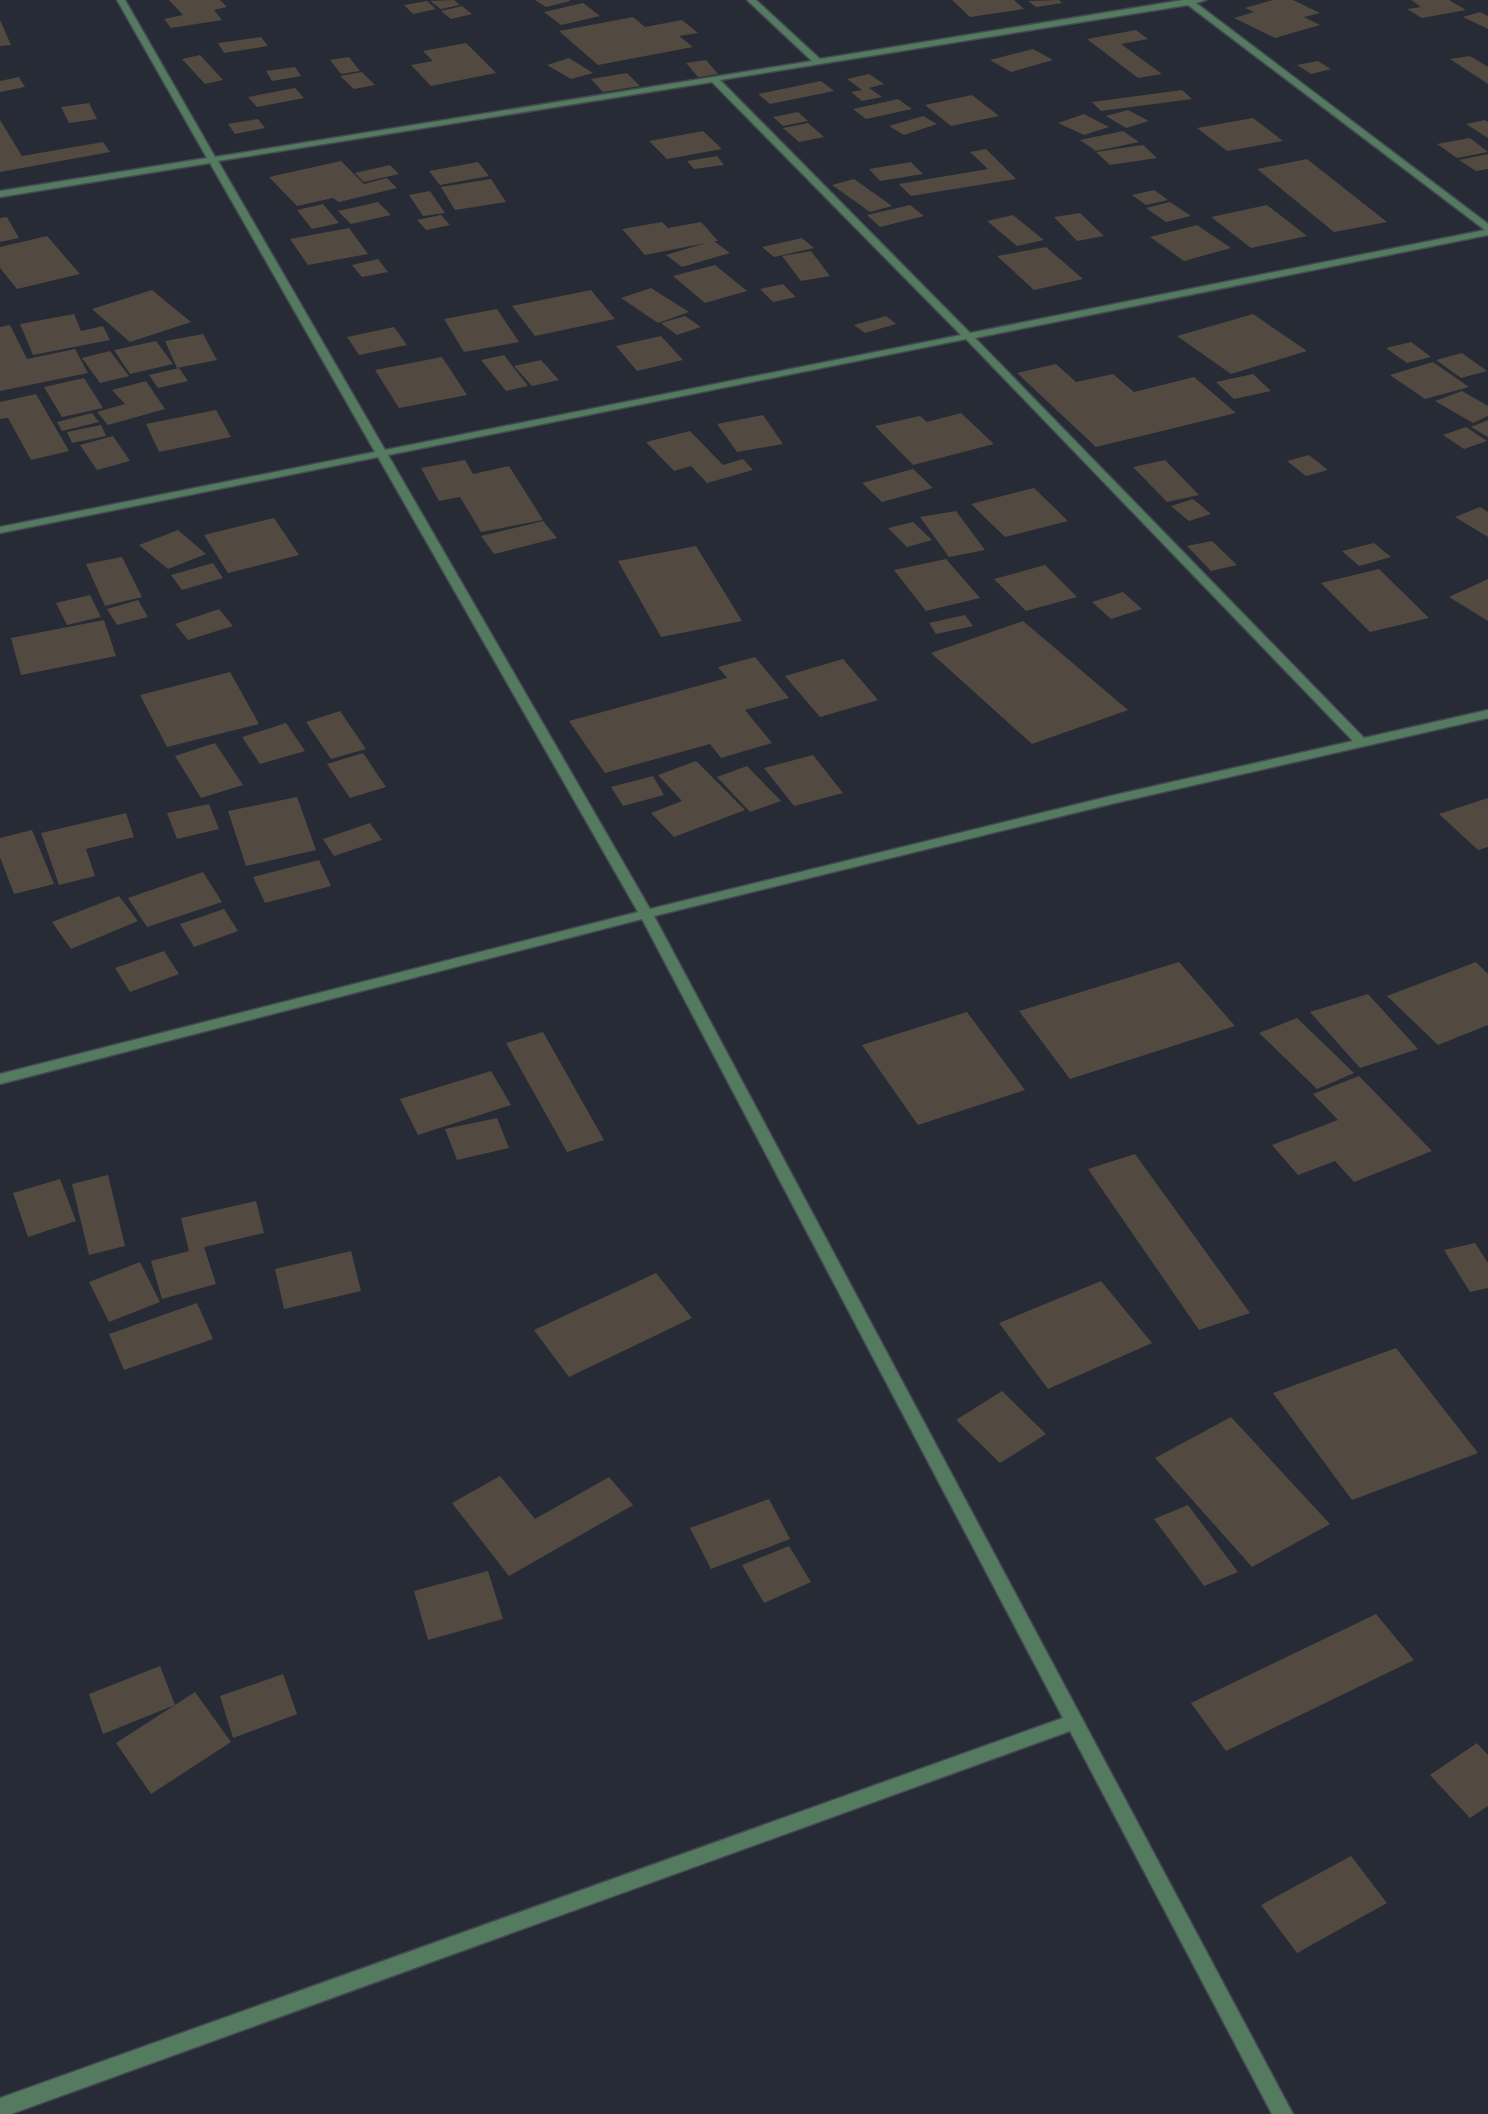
<svg xmlns="http://www.w3.org/2000/svg" width="1488" height="2114" font-family="'Work Sans',sans-serif">
<rect width="100%" height="100%" fill="#262b35"/>
<!-- building -->
<path fill="#524a41" d="M 169,0 L 220,0 L 227,7 L 214,10 L 222,20 L 171,28 L 164,19 L 183,15 Z
M 454,0 L 460,5 L 441,9 L 430,1 Z
M 535,0 L 570,0 L 570,1 L 546,7 Z
M 952,0 L 1014,0 L 1024,9 L 970,17 Z
M 1059,0 L 1062,3 L 1036,7 L 1028,1 Z
M 1273,0 L 1293,0 L 1320,13 L 1304,17 L 1320,25 L 1275,38 L 1234,18 L 1254,12 L 1245,8 Z
M 1411,0 L 1449,0 L 1466,10 L 1422,18 L 1407,9 L 1421,7 Z
M 427,1 L 436,9 L 413,14 L 404,5 Z
M 583,3 L 600,16 L 561,25 L 544,12 Z
M 462,6 L 472,14 L 451,19 L 441,11 Z
M 1480,12 L 1488,16 L 1488,29 L 1463,17 Z
M 633,17 L 645,27 L 682,20 L 698,33 L 679,36 L 693,47 L 598,65 L 559,31 Z
M 0,20 L 11,45 L 0,46 Z
M 1136,30 L 1148,39 L 1121,44 L 1162,74 L 1138,78 L 1087,39 Z
M 261,37 L 268,46 L 224,53 L 218,43 Z
M 466,43 L 496,73 L 431,86 L 411,65 L 433,61 L 423,51 Z
M 1033,49 L 1053,60 L 1011,72 L 990,60 Z
M 200,55 L 223,80 L 205,84 L 182,59 Z
M 1470,56 L 1488,67 L 1488,84 L 1450,59 Z
M 349,57 L 360,71 L 341,74 L 330,60 Z
M 569,58 L 593,73 L 571,79 L 547,65 Z
M 706,60 L 718,74 L 698,77 L 686,63 Z
M 1318,61 L 1331,69 L 1311,74 L 1297,65 Z
M 295,67 L 301,76 L 272,81 L 266,71 Z
M 362,72 L 375,85 L 354,89 L 340,76 Z
M 627,73 L 640,86 L 603,92 L 591,79 Z
M 869,74 L 884,84 L 869,88 L 882,97 L 862,101 L 851,92 L 862,90 L 847,79 Z
M 19,77 L 25,87 L 0,92 L 0,81 Z
M 821,81 L 834,91 L 770,104 L 758,94 Z
M 295,88 L 304,98 L 257,107 L 248,97 Z
M 1182,90 L 1192,99 L 1101,111 L 1092,102 Z
M 972,95 L 999,116 L 951,126 L 925,105 Z
M 898,99 L 912,109 L 866,119 L 853,109 Z
M 89,103 L 97,119 L 69,123 L 61,107 Z
M 1128,110 L 1149,121 L 1126,128 L 1106,116 Z
M 798,112 L 808,121 L 783,126 L 773,117 Z
M 1084,114 L 1109,127 L 1084,135 L 1058,123 Z
M 923,116 L 937,124 L 904,135 L 889,126 Z
M 1253,118 L 1283,141 L 1227,151 L 1197,128 Z
M 258,119 L 265,128 L 235,134 L 228,124 Z
M 0,120 L 22,156 L 103,142 L 110,152 L 0,172 Z
M 1485,120 L 1488,122 L 1488,138 L 1466,124 Z
M 808,123 L 824,137 L 799,142 L 783,128 Z
M 703,131 L 722,149 L 667,159 L 649,141 Z
M 1123,131 L 1139,142 L 1096,151 L 1080,140 Z
M 1470,138 L 1488,152 L 1457,158 L 1437,144 Z
M 1143,145 L 1157,158 L 1110,165 L 1096,152 Z
M 986,149 L 1016,179 L 911,196 L 899,184 L 988,169 L 970,152 Z
M 1488,154 L 1488,169 L 1476,171 L 1459,160 Z
M 717,156 L 724,165 L 694,169 L 687,161 Z
M 1307,159 L 1387,222 L 1334,232 L 1257,169 Z
M 341,161 L 364,184 L 387,178 L 397,188 L 339,202 L 333,198 L 297,206 L 269,177 Z
M 478,162 L 489,176 L 440,185 L 429,171 Z
M 911,162 L 923,174 L 880,181 L 869,169 Z
M 390,165 L 399,174 L 364,182 L 355,173 Z
M 491,179 L 506,202 L 455,210 L 441,187 Z
M 854,179 L 892,206 L 870,212 L 832,185 Z
M 1154,190 L 1168,200 L 1146,205 L 1132,195 Z
M 430,191 L 445,213 L 423,216 L 409,195 Z
M 378,202 L 391,215 L 351,224 L 338,211 Z
M 1170,202 L 1191,216 L 1166,222 L 1146,208 Z
M 323,204 L 339,223 L 312,229 L 297,210 Z
M 910,205 L 924,216 L 880,227 L 867,215 Z
M 1267,205 L 1307,236 L 1251,248 L 1211,217 Z
M 1080,213 L 1104,236 L 1077,241 L 1054,217 Z
M 441,215 L 450,225 L 426,230 L 417,220 Z
M 1013,215 L 1044,240 L 1017,246 L 987,221 Z
M 7,217 L 19,238 L 0,242 L 0,218 Z
M 662,222 L 668,228 L 701,222 L 718,241 L 714,241 L 730,253 L 682,267 L 666,255 L 706,243 L 645,255 L 622,229 Z
M 1197,225 L 1231,248 L 1184,261 L 1150,237 Z
M 349,228 L 368,254 L 308,265 L 290,239 Z
M 47,236 L 80,274 L 17,289 L 0,268 L 0,247 Z
M 802,238 L 814,248 L 774,257 L 762,247 Z
M 1046,247 L 1083,279 L 1034,290 L 997,256 Z
M 811,251 L 830,276 L 801,281 L 782,256 Z
M 378,259 L 388,272 L 362,277 L 352,265 Z
M 715,265 L 747,291 L 705,303 L 673,276 Z
M 783,284 L 796,297 L 773,302 L 760,289 Z
M 651,288 L 689,312 L 658,323 L 621,298 Z
M 152,290 L 191,322 L 130,342 L 92,309 Z
M 591,290 L 615,319 L 535,336 L 512,306 Z
M 497,309 L 519,342 L 464,352 L 444,319 Z
M 74,314 L 81,331 L 103,326 L 110,340 L 33,355 L 20,324 Z
M 1253,314 L 1307,351 L 1231,374 L 1177,336 Z
M 685,316 L 701,327 L 677,335 L 661,323 Z
M 886,316 L 896,324 L 865,333 L 854,325 Z
M 10,325 L 27,359 L 75,349 L 88,373 L 0,391 L 0,327 Z
M 394,327 L 407,345 L 359,355 L 347,337 Z
M 203,334 L 217,360 L 177,368 L 165,341 Z
M 661,336 L 683,360 L 637,371 L 616,346 Z
M 156,341 L 173,364 L 130,374 L 114,350 Z
M 1411,342 L 1431,357 L 1407,363 L 1386,348 Z
M 110,351 L 129,376 L 100,383 L 82,358 Z
M 1462,353 L 1487,371 L 1461,378 L 1436,360 Z
M 504,355 L 528,386 L 506,391 L 481,360 Z
M 442,357 L 467,395 L 399,408 L 375,370 Z
M 541,360 L 559,380 L 532,386 L 514,366 Z
M 1433,362 L 1469,387 L 1425,399 L 1390,375 Z
M 1056,364 L 1076,382 L 1113,374 L 1134,392 L 1194,377 L 1236,413 L 1096,447 L 1017,373 Z
M 179,368 L 188,381 L 158,388 L 149,375 Z
M 1253,374 L 1271,391 L 1234,399 L 1216,382 Z
M 84,378 L 103,408 L 62,417 L 44,387 Z
M 146,381 L 165,409 L 108,425 L 97,412 L 125,404 L 112,390 Z
M 1462,391 L 1488,406 L 1488,416 L 1473,423 L 1435,401 Z
M 36,394 L 69,451 L 31,460 L 8,418 L 0,419 L 0,402 Z
M 216,410 L 231,437 L 159,452 L 146,424 Z
M 92,413 L 99,422 L 62,431 L 57,422 Z
M 961,413 L 994,444 L 913,465 L 875,426 L 920,416 L 927,422 Z
M 763,415 L 783,444 L 737,452 L 717,424 Z
M 1488,420 L 1488,437 L 1471,427 Z
M 101,425 L 106,436 L 72,443 L 67,432 Z
M 1466,427 L 1487,441 L 1464,449 L 1443,435 Z
M 690,431 L 723,465 L 743,459 L 753,470 L 707,483 L 691,466 L 674,471 L 646,442 Z
M 113,436 L 130,461 L 97,470 L 80,445 Z
M 1309,455 L 1328,470 L 1306,476 L 1287,461 Z
M 465,460 L 473,474 L 509,466 L 543,520 L 481,532 L 460,497 L 439,501 L 421,468 Z
M 1165,460 L 1199,495 L 1167,502 L 1133,467 Z
M 913,469 L 933,488 L 882,502 L 862,483 Z
M 1034,488 L 1068,521 L 1005,537 L 971,504 Z
M 1193,499 L 1211,514 L 1189,521 L 1171,506 Z
M 1480,507 L 1488,512 L 1488,537 L 1455,517 Z
M 956,511 L 985,550 L 949,557 L 920,517 Z
M 274,518 L 299,555 L 228,573 L 204,535 Z
M 543,521 L 557,538 L 494,554 L 481,536 Z
M 913,522 L 932,540 L 907,547 L 888,528 Z
M 178,530 L 206,554 L 168,569 L 139,545 Z
M 1212,541 L 1237,565 L 1211,571 L 1187,546 Z
M 1374,543 L 1391,557 L 1359,566 L 1342,551 Z
M 696,546 L 742,621 L 661,637 L 618,561 Z
M 122,557 L 142,597 L 105,606 L 86,564 Z
M 946,559 L 980,598 L 926,611 L 894,570 Z
M 213,563 L 223,578 L 182,590 L 171,575 Z
M 1045,565 L 1077,597 L 1026,611 L 994,579 Z
M 1379,569 L 1429,618 L 1370,632 L 1321,583 Z
M 1488,579 L 1488,621 L 1449,597 Z
M 1123,592 L 1142,609 L 1111,619 L 1092,602 Z
M 90,595 L 101,617 L 67,625 L 56,603 Z
M 138,600 L 148,617 L 117,625 L 107,609 Z
M 219,609 L 233,626 L 188,640 L 175,624 Z
M 965,615 L 973,626 L 936,634 L 929,623 Z
M 104,620 L 116,656 L 21,675 L 11,638 Z
M 1023,621 L 1128,710 L 1032,744 L 931,653 Z
M 755,657 L 789,698 L 745,710 L 772,743 L 721,758 L 710,744 L 605,773 L 569,721 L 727,678 L 718,667 Z
M 843,659 L 878,700 L 820,717 L 785,676 Z
M 230,672 L 259,724 L 167,747 L 140,695 Z
M 340,711 L 366,749 L 331,759 L 306,722 Z
M 286,723 L 305,751 L 260,764 L 242,737 Z
M 215,743 L 243,785 L 201,798 L 175,756 Z
M 363,753 L 386,787 L 350,798 L 327,764 Z
M 813,755 L 843,793 L 794,806 L 764,768 Z
M 696,761 L 745,810 L 674,837 L 651,813 L 682,801 L 658,775 Z
M 747,766 L 781,801 L 750,812 L 717,777 Z
M 653,776 L 664,795 L 623,806 L 611,787 Z
M 297,797 L 316,850 L 246,866 L 228,811 Z
M 1488,798 L 1488,847 L 1478,850 L 1439,814 Z
M 209,804 L 219,829 L 177,839 L 167,813 Z
M 126,813 L 134,837 L 86,849 L 95,876 L 59,885 L 41,833 Z
M 370,823 L 382,840 L 334,856 L 323,839 Z
M 32,830 L 54,884 L 14,894 L 0,857 L 0,838 Z
M 319,860 L 331,886 L 265,903 L 253,877 Z
M 203,872 L 222,902 L 147,927 L 128,898 Z
M 119,896 L 138,921 L 71,949 L 52,922 Z
M 224,909 L 238,931 L 194,947 L 180,924 Z
M 164,951 L 179,974 L 130,992 L 115,968 Z
M 1179,962 L 1235,1026 L 1070,1079 L 1019,1011 Z
M 1476,962 L 1488,974 L 1488,1025 L 1438,1045 L 1387,996 Z
M 1368,994 L 1418,1049 L 1360,1068 L 1310,1012 Z
M 967,1012 L 1025,1090 L 918,1125 L 862,1045 Z
M 1297,1018 L 1354,1073 L 1317,1089 L 1259,1033 Z
M 543,1032 L 604,1140 L 567,1152 L 506,1043 Z
M 491,1071 L 511,1105 L 418,1135 L 400,1099 Z
M 1359,1076 L 1432,1151 L 1354,1182 L 1335,1161 L 1298,1175 L 1272,1145 L 1338,1120 L 1313,1094 Z
M 497,1118 L 509,1148 L 457,1160 L 445,1129 Z
M 1135,1154 L 1250,1313 L 1199,1330 L 1088,1169 Z
M 108,1175 L 125,1246 L 89,1255 L 72,1184 Z
M 60,1179 L 76,1221 L 28,1237 L 13,1193 Z
M 256,1201 L 264,1233 L 204,1247 L 216,1284 L 162,1299 L 151,1261 L 189,1251 L 181,1218 Z
M 1475,1243 L 1488,1263 L 1488,1288 L 1470,1292 L 1444,1250 Z
M 351,1251 L 361,1291 L 284,1309 L 275,1269 Z
M 140,1262 L 160,1302 L 109,1322 L 89,1282 Z
M 656,1273 L 692,1318 L 569,1377 L 534,1330 Z
M 1101,1281 L 1152,1343 L 1048,1389 L 999,1323 Z
M 197,1303 L 213,1339 L 124,1370 L 109,1334 Z
M 1396,1348 L 1478,1453 L 1352,1500 L 1273,1393 Z
M 1002,1391 L 1046,1434 L 1000,1463 L 956,1420 Z
M 1231,1417 L 1330,1524 L 1252,1567 L 1155,1458 Z
M 500,1476 L 535,1519 L 609,1477 L 633,1505 L 509,1576 L 452,1503 Z
M 769,1499 L 790,1539 L 711,1569 L 690,1528 Z
M 1188,1505 L 1238,1572 L 1204,1586 L 1154,1519 Z
M 789,1546 L 811,1582 L 764,1603 L 742,1565 Z
M 488,1571 L 503,1619 L 428,1640 L 414,1591 Z
M 1376,1614 L 1414,1660 L 1226,1751 L 1191,1703 Z
M 160,1666 L 175,1705 L 103,1734 L 89,1694 Z
M 283,1674 L 297,1714 L 233,1738 L 220,1696 Z
M 195,1692 L 231,1742 L 151,1794 L 116,1743 Z
M 1477,1743 L 1488,1755 L 1488,1806 L 1470,1818 L 1430,1775 Z
M 1351,1856 L 1387,1903 L 1297,1953 L 1261,1905 Z"/>
<g fill="none" stroke-linecap="round" stroke-linejoin="round">
<!-- minor casing -->
<g stroke="#444952" stroke-width="3">
<path id="minor" d="M 117,0 L 125,0 L 215,157 L 812,61 L 747,0 L 756,0 L 820,59 L 1183,0 L 1206,0 L 1196,3 L 1488,224 L 1488,235 L 975,338 L 1364,738 L 1488,710 L 1488,718 L 1115,803 L 654,916 L 1293,2114 L 1272,2114 L 1070,1731 L 11,2114 L 0,2114 L 0,2098 L 1063,1718 L 642,919 L 0,1084 L 0,1074 L 638,912 L 378,457 L 0,533 L 0,527 L 375,452 L 210,163 L 0,197 L 0,191 L 207,158 ZM 1188,5 L 1485,230 L 970,333 L 720,80 ZM 712,82 L 961,335 L 385,450 L 218,161 ZM 966,339 L 1353,741 L 1115,795 L 650,909 L 388,455 Z"/>
</g>
<!-- minor -->
<use href="#minor" fill="#547a60" fill-rule="evenodd"/>
</g>
</svg>
